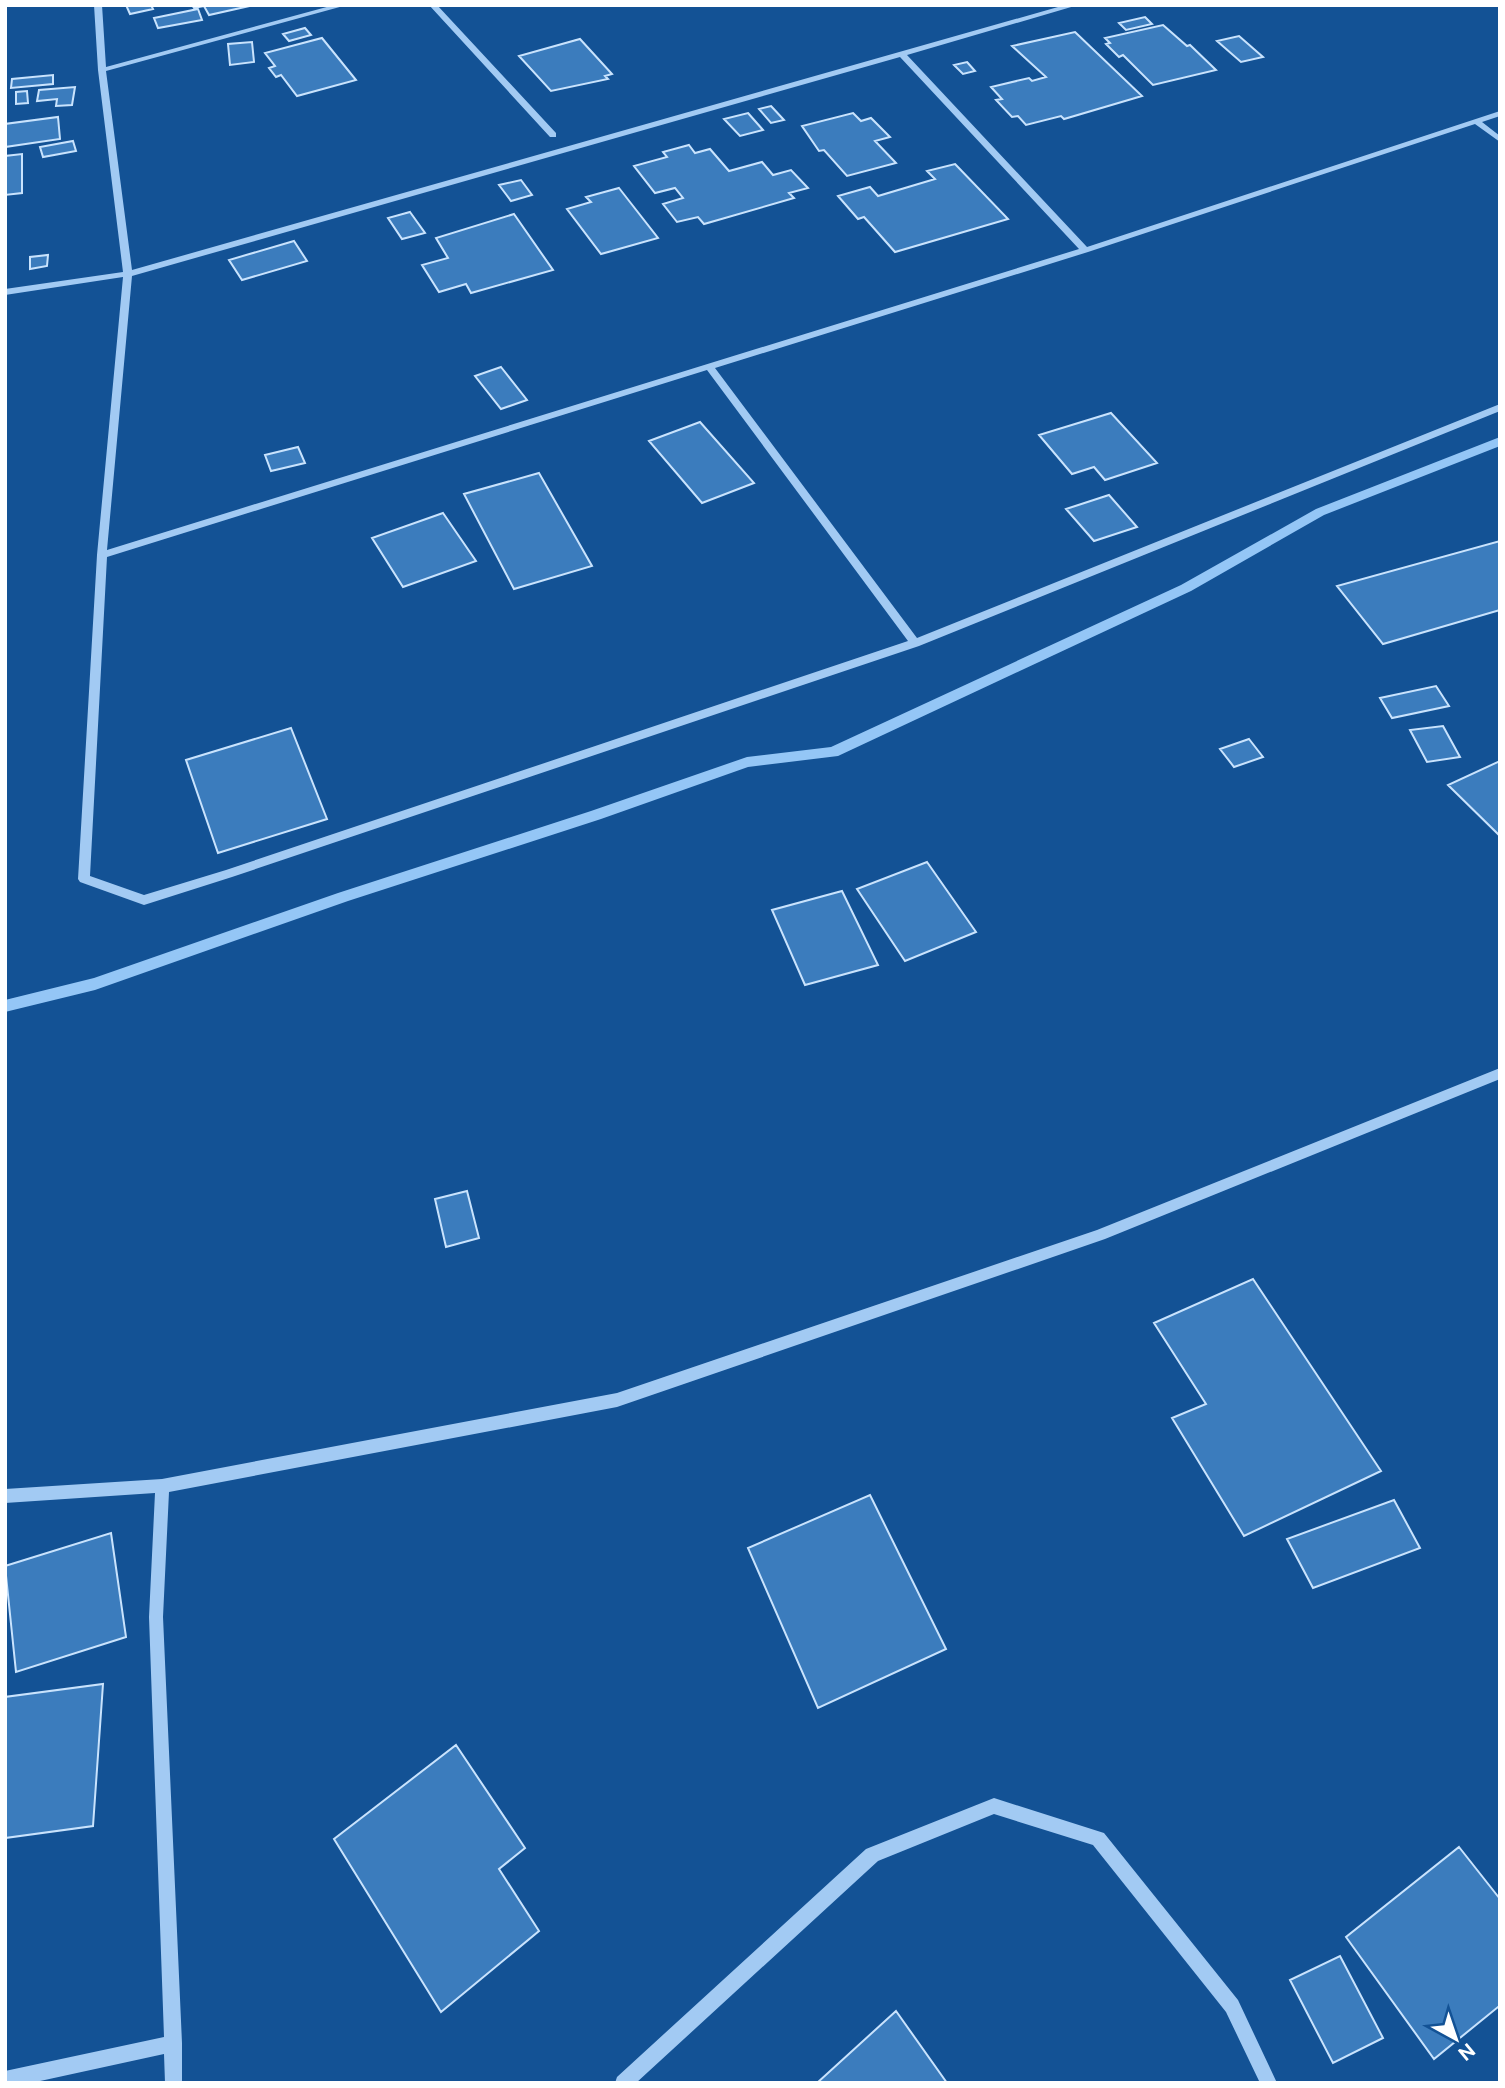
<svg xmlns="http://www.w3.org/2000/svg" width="1505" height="2088" font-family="'Public Sans',sans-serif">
<rect width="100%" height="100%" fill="#135295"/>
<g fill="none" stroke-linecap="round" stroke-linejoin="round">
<!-- stream -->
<path fill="#94c6f6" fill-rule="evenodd" d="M 1500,437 L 1500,446 L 1324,515 L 1191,591 L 838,756 L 748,767 L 601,819 L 348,901 L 95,990 L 5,1012 L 5,1000 L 94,978 L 338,893 L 591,811 L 747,757 L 831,747 L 1181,585 L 1316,509 Z"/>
</g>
<!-- building -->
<path fill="#3b7cbd" stroke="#c9e3fd" stroke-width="2" d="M 126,5 L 151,5 L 153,9 L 130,14 Z
M 192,5 L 254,5 L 209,15 L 204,6 L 194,8 Z
M 198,9 L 202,20 L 158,28 L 154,18 Z
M 1145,17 L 1152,24 L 1126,30 L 1119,23 Z
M 1163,25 L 1187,46 L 1190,45 L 1216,70 L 1153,85 L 1123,55 L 1119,57 L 1106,44 L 1110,43 L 1105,38 Z
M 305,28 L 311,35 L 289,41 L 283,34 Z
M 1075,32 L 1142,96 L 1064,119 L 1061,116 L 1026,125 L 1018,116 L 1012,117 L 996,100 L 1002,99 L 991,87 L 1029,78 L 1032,81 L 1046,77 L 1012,46 Z
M 1239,36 L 1263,57 L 1241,62 L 1217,41 Z
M 322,38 L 356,80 L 297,96 L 281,75 L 276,77 L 269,68 L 275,66 L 265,53 Z
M 580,39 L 612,74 L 605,76 L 608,79 L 551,91 L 519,56 Z
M 252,42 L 254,62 L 230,65 L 228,44 Z
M 967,62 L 975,71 L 963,74 L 954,65 Z
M 53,75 L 53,84 L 11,88 L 12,79 Z
M 75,87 L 72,105 L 56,106 L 57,99 L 37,101 L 39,90 Z
M 27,91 L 28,103 L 16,104 L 16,92 Z
M 771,106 L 784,120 L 771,123 L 759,109 Z
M 748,113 L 763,130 L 740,136 L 724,119 Z
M 853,113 L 861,121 L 871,118 L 890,137 L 875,141 L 896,163 L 847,176 L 824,150 L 819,151 L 802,126 Z
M 58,117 L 60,139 L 5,147 L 5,124 Z
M 73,141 L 76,151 L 43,157 L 40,147 Z
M 689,145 L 695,153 L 710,149 L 729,171 L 762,162 L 773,175 L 791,170 L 808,188 L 789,193 L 794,198 L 704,224 L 698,217 L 677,222 L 663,204 L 683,198 L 675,188 L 655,193 L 634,166 L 667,157 L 663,152 Z
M 22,154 L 22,193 L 5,195 L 5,156 Z
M 955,164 L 1008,219 L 895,252 L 864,217 L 858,219 L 838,196 L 870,187 L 878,196 L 935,179 L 927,171 Z
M 521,180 L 532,195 L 511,201 L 499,185 Z
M 619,188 L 658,238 L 601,254 L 567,209 L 591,202 L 586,197 Z
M 410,212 L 425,233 L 402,239 L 388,218 Z
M 514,214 L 553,270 L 471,293 L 466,284 L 439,292 L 422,265 L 448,258 L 436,238 Z
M 294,241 L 307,261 L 242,280 L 229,260 Z
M 48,255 L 47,266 L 30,269 L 30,257 Z
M 501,367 L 527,400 L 501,409 L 475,376 Z
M 1111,413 L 1157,463 L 1105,480 L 1094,467 L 1072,474 L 1039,435 Z
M 700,422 L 754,483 L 702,503 L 649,441 Z
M 298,447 L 305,463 L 271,471 L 265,455 Z
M 539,473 L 592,566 L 514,589 L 464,494 Z
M 1109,495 L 1137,527 L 1094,541 L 1066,509 Z
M 443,513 L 476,561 L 403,587 L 372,538 Z
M 1500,541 L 1500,610 L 1383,644 L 1337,586 Z
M 1436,686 L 1449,706 L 1392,718 L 1380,698 Z
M 1443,726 L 1460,757 L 1427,762 L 1410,730 Z
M 291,728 L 327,819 L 218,853 L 186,760 Z
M 1249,739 L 1263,757 L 1234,767 L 1220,749 Z
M 1500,761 L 1500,836 L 1448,785 Z
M 927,862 L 976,932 L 905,961 L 857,889 Z
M 842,891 L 878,965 L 805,985 L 772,910 Z
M 467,1191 L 479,1238 L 446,1247 L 435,1199 Z
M 1253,1279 L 1381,1471 L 1244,1536 L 1172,1418 L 1206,1404 L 1154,1323 Z
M 870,1495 L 946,1649 L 818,1708 L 748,1548 Z
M 1394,1500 L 1420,1548 L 1313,1588 L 1287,1539 Z
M 111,1533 L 126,1637 L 16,1672 L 5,1566 Z
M 103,1684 L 93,1826 L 5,1838 L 5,1697 Z
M 456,1745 L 525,1848 L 499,1869 L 539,1931 L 441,2012 L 334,1839 Z
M 1459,1847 L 1500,1899 L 1500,2009 L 1498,2007 L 1434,2059 L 1346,1937 Z
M 1340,1956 L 1383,2038 L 1333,2063 L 1290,1980 Z
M 896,2011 L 947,2083 L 817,2083 Z"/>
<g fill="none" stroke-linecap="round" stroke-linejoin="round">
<!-- minor -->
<path fill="#a2caf3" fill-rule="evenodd" d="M 94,5 L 102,5 L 106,67 L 334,5 L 347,5 L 106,71 L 132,270 L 1065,5 L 1078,5 L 907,55 L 1087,247 L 1500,111 L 1500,116 L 1482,122 L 1500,136 L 1500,142 L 1475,124 L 1088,252 L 715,368 L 917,638 L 1500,404 L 1500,411 L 919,646 L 232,877 L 144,905 L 80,882 L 78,879 L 97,555 L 123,277 L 5,295 L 5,289 L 123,272 L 98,70 ZM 900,57 L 1079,249 L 107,550 L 132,276 ZM 707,370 L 908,641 L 226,870 L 144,895 L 90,876 L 107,557 Z
M 429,5 L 437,5 L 556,133 L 556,137 L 550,137 Z
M 1500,1068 L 1500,1079 L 1105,1239 L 617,1407 L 169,1492 L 163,1617 L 182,2043 L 182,2083 L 165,2083 L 164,2054 L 31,2083 L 5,2083 L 5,2071 L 164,2037 L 149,1617 L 155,1493 L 5,1503 L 5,1489 L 162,1479 L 617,1393 L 1097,1230 Z
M 994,1798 L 1104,1833 L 1238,2000 L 1277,2083 L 1260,2083 L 1226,2012 L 1093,1845 L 994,1814 L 878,1861 L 636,2083 L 615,2083 L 617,2077 L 866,1849 Z"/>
</g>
<!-- border -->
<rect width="1505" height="2088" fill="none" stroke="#ffffff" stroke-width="14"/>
<!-- north arrow -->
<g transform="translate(1456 2039) rotate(140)" stroke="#135295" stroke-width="5" paint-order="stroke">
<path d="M0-5L12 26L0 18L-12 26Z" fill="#ffffff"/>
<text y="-10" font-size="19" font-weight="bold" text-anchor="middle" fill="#ffffff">N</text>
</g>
</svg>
